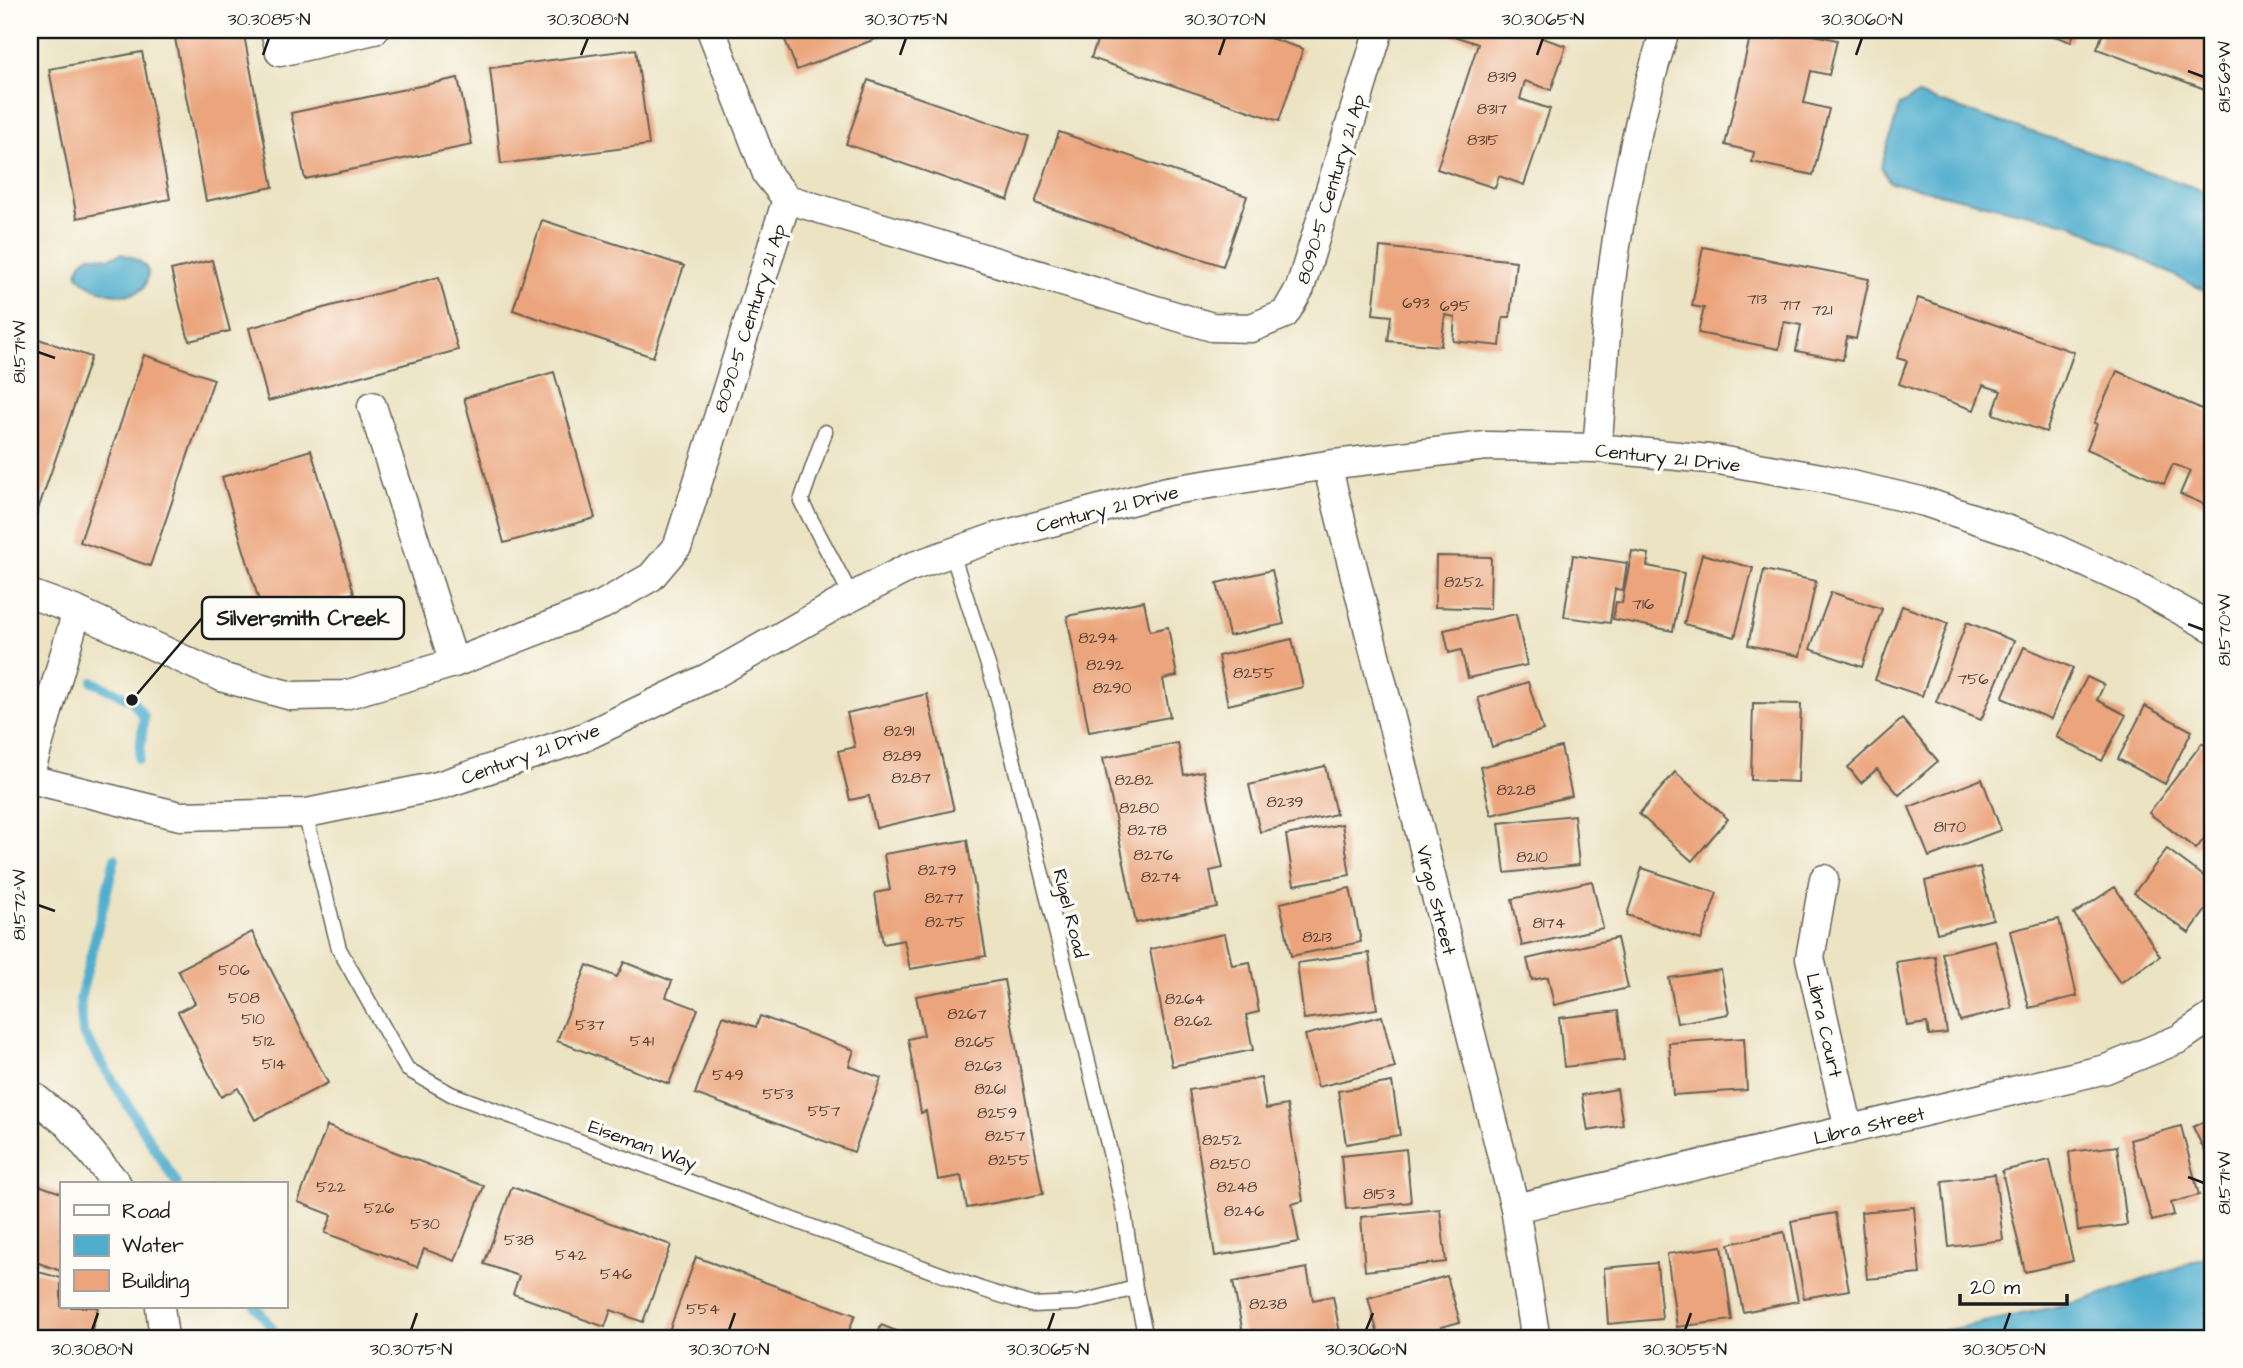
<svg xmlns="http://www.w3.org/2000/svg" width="2243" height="1368" font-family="'Architects Daughter',sans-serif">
<rect width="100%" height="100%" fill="#fdfcf7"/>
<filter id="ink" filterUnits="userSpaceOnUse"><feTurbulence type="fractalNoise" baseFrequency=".0143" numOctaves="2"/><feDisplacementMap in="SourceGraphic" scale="14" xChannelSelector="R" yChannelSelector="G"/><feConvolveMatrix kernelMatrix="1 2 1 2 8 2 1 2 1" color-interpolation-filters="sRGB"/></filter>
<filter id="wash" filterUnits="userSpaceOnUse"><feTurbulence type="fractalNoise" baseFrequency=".00686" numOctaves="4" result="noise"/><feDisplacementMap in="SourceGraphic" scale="28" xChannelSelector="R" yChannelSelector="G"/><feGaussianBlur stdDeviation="1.57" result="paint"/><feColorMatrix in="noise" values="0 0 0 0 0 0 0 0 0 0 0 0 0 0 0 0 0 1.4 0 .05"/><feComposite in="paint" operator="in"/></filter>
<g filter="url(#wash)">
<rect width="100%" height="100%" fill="#ece3c3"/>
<!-- water -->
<path fill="#4fadcd" stroke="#366474" stroke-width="2" d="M 1918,95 L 2060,141 L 2213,194 L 2213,295 L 2072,224 L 1890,182 L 1881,167 L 1900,105 Z
M 121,254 C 133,257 142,260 148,271 C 148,277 147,283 143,288 C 130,303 83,290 77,272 L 81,263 L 90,255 L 109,258 Z
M 2213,1255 L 2213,1338 L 1911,1338 L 2082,1301 Z"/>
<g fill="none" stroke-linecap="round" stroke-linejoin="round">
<!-- stream -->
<path stroke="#4fadcd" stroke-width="10" d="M 93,682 L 132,700 L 144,717 L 139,759
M 115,858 L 80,999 L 83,1033 L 177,1184
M 256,1307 L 279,1338"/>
</g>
<g id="blocks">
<!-- building -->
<path fill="#eba47c" d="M 191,30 L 243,30 L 273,187 L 206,201 L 174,33 Z
M 781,30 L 898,30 L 797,70 Z
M 1101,30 L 1245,30 L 1303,49 L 1279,121 L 1091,58 Z
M 1436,30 L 1545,30 L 1542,38 L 1566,46 L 1551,90 L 1525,81 L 1520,99 L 1550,109 L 1524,185 L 1499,176 L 1495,188 L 1437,169 L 1478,44 Z
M 1777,30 L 1792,30 L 1837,40 L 1829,75 L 1811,71 L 1804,103 L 1829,109 L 1813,175 L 1752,162 L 1754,152 L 1725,145 L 1751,33 L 1775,39 Z
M 2038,30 L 2075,30 L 2071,42 Z
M 2104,30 L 2213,30 L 2213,92 L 2097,49 Z
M 636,49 L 649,145 L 501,164 L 490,68 Z
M 142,52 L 170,199 L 77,218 L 49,69 Z
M 458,78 L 472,145 L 305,179 L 291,113 Z
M 868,80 L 1029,136 L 1008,200 L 846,144 Z
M 1059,132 L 1247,196 L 1223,266 L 1035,203 Z
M 542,220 L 684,266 L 653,357 L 513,310 Z
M 1380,247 L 1516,261 L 1510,317 L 1503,317 L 1500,346 L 1453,341 L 1455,317 L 1445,315 L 1441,346 L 1388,341 L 1391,316 L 1373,314 Z
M 1703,247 L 1869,279 L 1856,339 L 1847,337 L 1843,360 L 1796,351 L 1801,325 L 1784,322 L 1779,349 L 1698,333 L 1704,308 L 1692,306 Z
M 212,260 L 230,331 L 189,341 L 171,270 Z
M 439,277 L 458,350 L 268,401 L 249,328 Z
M 1918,298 L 2074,352 L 2046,432 L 1993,414 L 2001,391 L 1983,385 L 1974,410 L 1899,384 L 1907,361 L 1897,358 Z
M 30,336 L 91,357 L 35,518 L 30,516 Z
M 144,355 L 214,379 L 150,566 L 80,542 Z
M 2117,371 L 2213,414 L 2213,508 L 2180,494 L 2190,471 L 2173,464 L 2164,484 L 2087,449 L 2097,424 L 2094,423 Z
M 554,372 L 595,518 L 504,543 L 464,398 Z
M 311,450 L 354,593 L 265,621 L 222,477 Z
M 1632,551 L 1649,554 L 1647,566 L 1684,573 L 1673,631 L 1613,619 L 1616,602 L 1622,603 Z
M 1702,554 L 1753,568 L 1735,637 L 1684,624 Z
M 1573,555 L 1627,563 L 1623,590 L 1615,589 L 1610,623 L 1564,617 Z
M 1436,556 L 1491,557 L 1490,609 L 1435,607 Z
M 1272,570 L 1284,624 L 1229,636 L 1217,583 Z
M 1764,570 L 1816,581 L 1800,656 L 1748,645 Z
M 1831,592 L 1882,609 L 1862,667 L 1810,649 Z
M 1144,601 L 1150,631 L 1168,627 L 1177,676 L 1163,679 L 1170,717 L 1089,732 L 1067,616 Z
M 1902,606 L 1948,623 L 1922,696 L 1875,680 Z
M 1516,614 L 1527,665 L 1468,678 L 1461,650 L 1449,653 L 1444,630 Z
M 1967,622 L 2014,641 L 1981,720 L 1936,702 Z
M 1292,639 L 1303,687 L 1228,705 L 1218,656 Z
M 2024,647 L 2073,668 L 2051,719 L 2002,698 Z
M 2087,677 L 2104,685 L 2097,700 L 2126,715 L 2102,761 L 2056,737 Z
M 1528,682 L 1543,730 L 1492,747 L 1478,698 Z
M 927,694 L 954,810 L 876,828 L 869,796 L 850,800 L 838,751 L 855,747 L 847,713 Z
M 1753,703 L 1801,704 L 1798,782 L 1751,780 Z
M 2145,706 L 2192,731 L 2165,784 L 2118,759 Z
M 1902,719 L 1938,761 L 1899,795 L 1877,769 L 1861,783 L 1848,767 Z
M 1178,743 L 1184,775 L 1203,771 L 1223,868 L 1210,871 L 1217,907 L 1136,923 L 1103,758 Z
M 2202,743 L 2213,752 L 2213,827 L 2196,849 L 2149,813 Z
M 1561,747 L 1572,796 L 1491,815 L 1480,767 Z
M 1325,766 L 1336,814 L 1260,832 L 1249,785 Z
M 1675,772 L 1728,819 L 1692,861 L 1639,814 Z
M 1982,779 L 2001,830 L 1929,857 L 1909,807 Z
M 1574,815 L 1579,865 L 1505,873 L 1499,823 Z
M 1342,824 L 1350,875 L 1294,885 L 1286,835 Z
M 967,840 L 986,956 L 910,969 L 904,940 L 883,944 L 875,893 L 890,890 L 884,854 Z
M 2167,849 L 2213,883 L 2213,900 L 2189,933 L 2134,893 Z
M 1980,867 L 1993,919 L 1937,933 L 1925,881 Z
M 1642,868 L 1717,893 L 1701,940 L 1627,915 Z
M 1592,881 L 1603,928 L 1522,946 L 1512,899 Z
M 2115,887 L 2160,956 L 2120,983 L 2074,914 Z
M 1350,888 L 1361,942 L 1291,956 L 1280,903 Z
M 2059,919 L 2077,996 L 2029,1008 L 2010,931 Z
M 252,932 L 328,1083 L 255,1120 L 238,1088 L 221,1097 L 178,1012 L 195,1003 L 178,970 Z
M 1225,934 L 1232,965 L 1250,962 L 1259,1012 L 1246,1015 L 1253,1050 L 1172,1066 L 1150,949 Z
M 1617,938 L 1628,988 L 1554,1005 L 1548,977 L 1532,980 L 1527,959 Z
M 1995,940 L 2012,1008 L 1960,1021 L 1942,953 Z
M 1369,953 L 1377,1009 L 1304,1019 L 1297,963 Z
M 1935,956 L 1947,1033 L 1929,1035 L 1927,1023 L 1907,1026 L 1896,962 Z
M 624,962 L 672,981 L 666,997 L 698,1009 L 669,1084 L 557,1041 L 587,965 L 617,977 Z
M 1721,970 L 1729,1014 L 1677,1023 L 1669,978 Z
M 1004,980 L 1043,1194 L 967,1208 L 961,1176 L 938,1180 L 926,1111 L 921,1113 L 908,1039 L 924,1035 L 916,996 Z
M 1618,1011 L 1624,1060 L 1564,1067 L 1559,1018 Z
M 723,1016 L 756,1027 L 760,1016 L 854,1050 L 849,1066 L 881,1078 L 854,1152 L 695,1094 Z
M 1382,1016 L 1395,1068 L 1318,1087 L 1305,1035 Z
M 1744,1038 L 1747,1090 L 1673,1095 L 1669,1043 Z
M 1261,1078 L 1266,1109 L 1287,1105 L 1303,1201 L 1292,1204 L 1299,1242 L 1215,1256 L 1189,1090 Z
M 1392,1082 L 1400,1135 L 1346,1144 L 1338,1091 Z
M 1617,1089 L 1623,1125 L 1588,1131 L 1582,1095 Z
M 2213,1117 L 2213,1168 L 2193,1127 Z
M 327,1126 L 484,1186 L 455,1261 L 424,1249 L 417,1267 L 325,1233 L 332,1215 L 298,1202 Z
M 2181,1126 L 2199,1195 L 2171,1203 L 2174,1215 L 2152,1221 L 2130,1140 Z
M 2117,1146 L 2127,1225 L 2078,1231 L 2069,1152 Z
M 1406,1149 L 1411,1202 L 1346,1209 L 1341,1156 Z
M 2050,1160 L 2073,1261 L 2025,1272 L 2002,1171 Z
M 1995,1174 L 2003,1240 L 1949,1247 L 1942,1181 Z
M 30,1182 L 61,1193 L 61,1271 L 30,1260 Z
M 512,1187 L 671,1245 L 643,1322 L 611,1310 L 605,1327 L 513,1294 L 519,1276 L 484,1264 Z
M 1914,1207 L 1920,1274 L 1867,1279 L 1861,1212 Z
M 1440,1209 L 1446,1262 L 1365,1271 L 1361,1217 Z
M 1835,1213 L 1849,1290 L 1804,1298 L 1791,1221 Z
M 1784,1232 L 1798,1301 L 1743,1312 L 1729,1244 Z
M 1722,1246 L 1732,1320 L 1677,1327 L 1667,1254 Z
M 696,1257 L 855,1315 L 846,1338 L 680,1338 L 668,1334 Z
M 1657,1263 L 1662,1319 L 1608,1324 L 1604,1268 Z
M 1307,1268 L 1313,1300 L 1333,1296 L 1341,1338 L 1244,1338 L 1233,1282 Z
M 31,1270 L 61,1278 L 61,1307 L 98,1307 L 90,1338 L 30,1338 Z
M 1447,1276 L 1460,1322 L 1441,1327 L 1444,1338 L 1379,1338 L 1368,1298 Z
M 881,1325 L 914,1338 L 876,1338 Z"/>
</g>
</g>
<g filter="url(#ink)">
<use href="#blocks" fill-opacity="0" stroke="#656256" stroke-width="2"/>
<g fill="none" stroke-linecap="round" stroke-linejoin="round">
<!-- lane casing -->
<g stroke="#656256" stroke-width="17">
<path id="lane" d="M 825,432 L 801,501 L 852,597
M 952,553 L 996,690 L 1068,979 L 1123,1206 L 1135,1288 L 1146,1338
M 305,813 L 339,949 L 407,1069 L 451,1094 L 981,1289 L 1032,1305 L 1078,1303 L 1135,1288"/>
</g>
<!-- street casing -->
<g stroke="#656256" stroke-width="31">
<path id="street" d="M 275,30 L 280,52 L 374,30
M 711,30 L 767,174 L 787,199
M 787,199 L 1212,327 L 1251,328 L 1285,314 L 1300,288 L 1379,30
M 372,406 L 454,663
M 1597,448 C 1603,387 1605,326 1613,266 C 1624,186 1641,107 1665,30
M 1327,465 L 1515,1208 L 1534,1328 L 1533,1338
M 30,594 L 77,611 L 224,678 L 292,696 L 345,695 L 454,663 L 602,605 L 651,577 L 678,545 L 787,199
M 30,773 L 77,611
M 30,779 L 180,816 L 307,813 L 438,786 L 582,738 L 709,677 L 838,604 L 908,568 L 996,537 L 1167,491 L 1327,465 L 1486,446 L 1597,448 L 1719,460 L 1821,478 L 1925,502 L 2029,537 L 2137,586 L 2213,628
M 1824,879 L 1810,958 L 1849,1130
M 30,1094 L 68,1124 L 117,1184
M 1515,1208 L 2106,1069 L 2179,1039 L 2213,1016
M 160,1307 L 164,1338"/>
</g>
<!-- lane -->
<use href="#lane" stroke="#fff" stroke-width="14"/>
<!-- street -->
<use href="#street" stroke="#fff" stroke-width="28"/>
</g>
</g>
<!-- ticks -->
<path fill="none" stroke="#1c1c1c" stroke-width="2.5" d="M 263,55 L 269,38M 581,55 L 588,38M 900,55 L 906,38M 1219,55 L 1225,38M 1537,55 L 1543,38M 1856,55 L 1862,38M 2188,71 L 2204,77M 38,352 L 55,358M 2188,624 L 2204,630M 38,905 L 55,911M 2188,1177 L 2204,1183M 92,1330 L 98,1313M 411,1330 L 417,1313M 729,1330 L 735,1313M 1048,1330 L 1054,1313M 1366,1330 L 1373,1313M 1685,1330 L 1691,1313M 2004,1330 L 2010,1313"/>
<g text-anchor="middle" stroke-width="7" stroke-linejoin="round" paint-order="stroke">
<!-- number labels -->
<g font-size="16" fill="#503e34">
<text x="1502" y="82">8319</text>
<text x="1492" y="114">8317</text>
<text x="1483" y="145">8315</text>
<text x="1757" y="304">713</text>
<text x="1416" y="308">693</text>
<text x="1790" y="310">717</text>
<text x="1455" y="311">695</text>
<text x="1822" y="315">721</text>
<text x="1464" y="587">8252</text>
<text x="1643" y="609">716</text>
<text x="1098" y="643">8294</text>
<text x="1105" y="670">8292</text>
<text x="1254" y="678">8255</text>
<text x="1973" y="684">756</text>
<text x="1112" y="693">8290</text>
<text x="899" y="736">8291</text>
<text x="902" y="761">8289</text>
<text x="911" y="783">8287</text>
<text x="1134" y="785">8282</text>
<text x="1516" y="795">8228</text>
<text x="1285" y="807">8239</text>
<text x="1139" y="813">8280</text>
<text x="1950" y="832">8170</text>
<text x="1147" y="835">8278</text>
<text x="1153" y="860">8276</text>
<text x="1532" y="862">8210</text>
<text x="937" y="875">8279</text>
<text x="1161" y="882">8274</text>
<text x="944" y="903">8277</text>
<text x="945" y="927">8275</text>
<text x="1549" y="928">8174</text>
<text x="1317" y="942">8213</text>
<text x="234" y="975">506</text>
<text x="244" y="1003">508</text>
<text x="1185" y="1004">8264</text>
<text x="967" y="1019">8267</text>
<text x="253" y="1024">510</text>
<text x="1193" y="1026">8262</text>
<text x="590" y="1030">537</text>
<text x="264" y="1046">512</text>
<text x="642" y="1046">541</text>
<text x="975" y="1047">8265</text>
<text x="274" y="1069">514</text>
<text x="983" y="1071">8263</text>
<text x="728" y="1080">549</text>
<text x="990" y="1094">8261</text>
<text x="778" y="1099">553</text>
<text x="824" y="1116">557</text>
<text x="997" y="1118">8259</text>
<text x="1005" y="1141">8257</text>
<text x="1222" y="1145">8252</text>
<text x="1009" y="1165">8255</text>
<text x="1230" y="1169">8250</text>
<text x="331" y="1192">522</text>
<text x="1237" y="1192">8248</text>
<text x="1379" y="1199">8153</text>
<text x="379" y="1213">526</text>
<text x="1244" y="1216">8246</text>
<text x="425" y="1229">530</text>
<text x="519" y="1245">538</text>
<text x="571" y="1260">542</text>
<text x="616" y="1279">546</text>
<text x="1268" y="1309">8238</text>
<text x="703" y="1314">554</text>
</g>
<!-- street labels -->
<g font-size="19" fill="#1c1c1c" stroke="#fdfcf7">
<text transform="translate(1330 189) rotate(-73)" y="7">8090-5 Century 21 Ap</text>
<text transform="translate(749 318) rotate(-72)" y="7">8090-5 Century 21 Ap</text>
<text transform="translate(1668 457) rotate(6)" y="7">Century 21 Drive</text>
<text transform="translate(1107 508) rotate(-14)" y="7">Century 21 Drive</text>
<text transform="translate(530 753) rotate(-20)" y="7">Century 21 Drive</text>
<text transform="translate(1437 900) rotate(76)" y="7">Virgo Street</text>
<text transform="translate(1071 913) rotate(76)" y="7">Rigel Road</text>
<text transform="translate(1825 1025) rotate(77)" y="7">Libra Court</text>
<text transform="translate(1869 1125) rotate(-13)" y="7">Libra Street</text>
<text transform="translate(643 1144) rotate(20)" y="7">Eiseman Way</text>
</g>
</g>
<!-- callouts -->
<path fill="none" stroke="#1c1c1c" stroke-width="2.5" d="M132 700L202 618"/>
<circle fill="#1c1c1c" stroke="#fdfcf7" stroke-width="2.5" cx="132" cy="700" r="7"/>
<rect fill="#fdfcf7" stroke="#1c1c1c" stroke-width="2.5" x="202" y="597" width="202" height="42" rx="7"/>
<g font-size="21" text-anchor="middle" font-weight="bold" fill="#1c1c1c">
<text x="303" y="625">Silversmith Creek</text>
</g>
<!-- margin -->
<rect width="2243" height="1368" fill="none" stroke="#fdfcf7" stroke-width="77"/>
<!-- legend -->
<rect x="60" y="1182" width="228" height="126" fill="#fdfcf7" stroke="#a3a29f" stroke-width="2"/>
<rect x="74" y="1205" width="35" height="10" fill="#ffffff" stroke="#a3a29f" stroke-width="2"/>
<text x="122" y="1218" font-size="21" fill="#1c1c1c">Road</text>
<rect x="74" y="1235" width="35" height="21" fill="#4fadcd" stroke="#a3a29f" stroke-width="2"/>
<text x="122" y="1252" font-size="21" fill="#1c1c1c">Water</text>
<rect x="74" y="1270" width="35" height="21" fill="#eba47c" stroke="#a3a29f" stroke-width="2"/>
<text x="122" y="1288" font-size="21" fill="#1c1c1c">Building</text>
<!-- scale -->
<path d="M1960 1294v10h107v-10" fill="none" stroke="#1c1c1c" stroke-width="3.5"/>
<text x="1970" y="1294" font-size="21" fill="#1c1c1c" stroke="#fdfcf7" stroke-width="5" paint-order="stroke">20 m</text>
<rect x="38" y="38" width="2166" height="1292" fill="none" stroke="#1c1c1c" stroke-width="2.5"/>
<g font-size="18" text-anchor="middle" fill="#1c1c1c">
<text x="269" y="25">30.3085°N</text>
<text x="588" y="25">30.3080°N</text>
<text x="906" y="25">30.3075°N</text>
<text x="1225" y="25">30.3070°N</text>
<text x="1543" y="25">30.3065°N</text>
<text x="1862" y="25">30.3060°N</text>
<text transform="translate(2224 77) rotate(-90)" y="6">81.569°W</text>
<text transform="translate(19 352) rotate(-90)" y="6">81.571°W</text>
<text transform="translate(2224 630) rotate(-90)" y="6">81.570°W</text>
<text transform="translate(19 905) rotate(-90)" y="6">81.572°W</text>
<text transform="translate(2224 1183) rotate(-90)" y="6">81.571°W</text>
<text x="92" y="1355">30.3080°N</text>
<text x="411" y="1355">30.3075°N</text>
<text x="729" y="1355">30.3070°N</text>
<text x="1048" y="1355">30.3065°N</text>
<text x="1366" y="1355">30.3060°N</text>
<text x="1685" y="1355">30.3055°N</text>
<text x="2004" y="1355">30.3050°N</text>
</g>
</svg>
